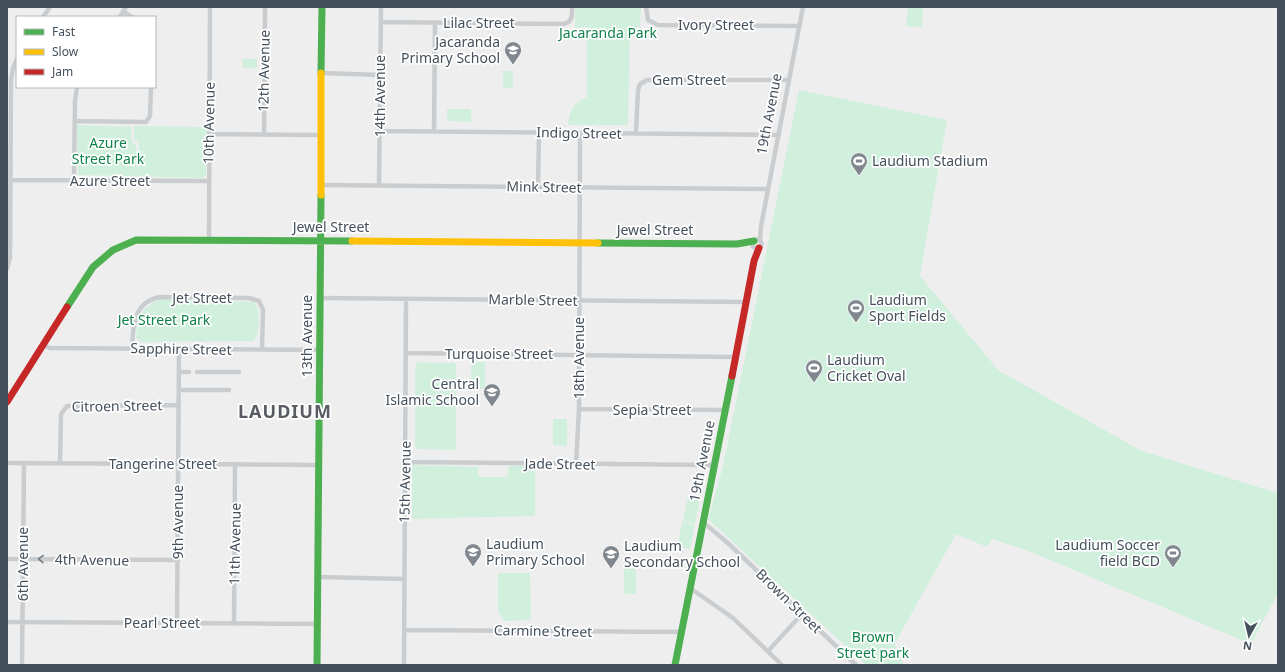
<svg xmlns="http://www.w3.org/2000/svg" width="1285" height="672" font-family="'Noto Sans',sans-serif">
<rect width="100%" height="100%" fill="#efeeee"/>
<!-- green -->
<path fill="#d0f0dd" d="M 575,7 L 641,7 L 640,27 L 630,28 L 628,125 L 568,125 C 571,108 572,105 587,97 L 587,27 L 575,28 Z
M 908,7 L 923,7 L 922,27 L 906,26 Z
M 242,59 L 257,59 L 257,68 L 243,68 Z
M 503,71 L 513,71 L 513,88 L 503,88 Z
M 799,90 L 947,120 L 920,276 L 998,370 L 1142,451 L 1278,493 L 1278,593 L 1251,644 L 1026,550 L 992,539 L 987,547 L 956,534 L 895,643 L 897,652 L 904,665 L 866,665 L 708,519 L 723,466 Z
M 447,109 L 471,109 L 471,122 L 447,121 Z
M 77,125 L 131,127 L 132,143 L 136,144 L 138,171 L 139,141 L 134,140 L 134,126 L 207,127 L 206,176 L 201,178 L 78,175 Z
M 159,299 L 255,302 C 261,311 260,332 254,341 L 140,342 L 136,337 C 138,316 139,310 159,299 Z
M 417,362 L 456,363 L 456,450 L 417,449 L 415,446 L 415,367 Z
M 471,362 L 485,362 L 485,389 L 471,389 Z
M 553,419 L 567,419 L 567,446 L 553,445 Z
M 412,465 L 478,467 L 479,477 L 507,477 L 509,466 L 535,466 L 535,516 L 412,519 Z
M 688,497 L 700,499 L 695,524 L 683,521 Z
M 682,522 L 695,525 L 690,549 L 677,547 Z
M 624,568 L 636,569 L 636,594 L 624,594 Z
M 498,573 L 530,573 L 531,620 L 504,621 L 498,612 Z"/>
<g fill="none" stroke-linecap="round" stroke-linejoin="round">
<!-- street -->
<path stroke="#cacdcf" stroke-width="4.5" d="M 646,7 L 648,20 L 658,25 L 800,26
M 123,11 L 132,17
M 43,17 L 50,7
M 120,17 L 126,7
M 381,22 L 563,24 C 573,22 572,15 572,7
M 322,73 L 380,75
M 75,121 L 146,122 L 150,116 L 151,87
M 380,131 L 779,135
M 434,132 L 435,23
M 636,133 L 638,90 L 640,84 L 647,80 L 789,80
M 210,134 L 321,135
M 264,135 L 265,7
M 11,180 L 209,181
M 74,181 L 75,101 L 77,87
M 320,185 L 768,189
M 379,185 L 381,7
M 538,187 L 539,132
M752.5 244a4.5 4.5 0 1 1 9 0a4.5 4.5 0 1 1-9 0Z
M 209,240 L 210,7
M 760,240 L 761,226 L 803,7
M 7,269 L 10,258 L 11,80 L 13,68 L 17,59
M 320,298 L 746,302
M 43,345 L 50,348 L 320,350
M 132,349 C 133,326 133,302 160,297 L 249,298 L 259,301 L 263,310 L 262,350
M 406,353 L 735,357
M 179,372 L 189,372
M 197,372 L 239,372
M 179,390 L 229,390
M 579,409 L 725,410
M 406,462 L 714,465
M 7,463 L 318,465
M 60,463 L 61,414 L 67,406 L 179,405
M 576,464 L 579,409 L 580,133
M 703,522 L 730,545 L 856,665
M 7,559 L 178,560
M 319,577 L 404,579
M 690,588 L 733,618 L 782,665
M 7,622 L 318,624
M 177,623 L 179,349
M 234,624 L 235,464
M 405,630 L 681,632
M 768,651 L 802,614
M 22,665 L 24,463
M 404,665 L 406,299"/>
<!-- fast -->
<path stroke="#4caf50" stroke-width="7" d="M 321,73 L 322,7
M 598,243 L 737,244 L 754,241
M 67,307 L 93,267 L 113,250 L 136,240 L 352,241
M 317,665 L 321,195
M 675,665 L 732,376"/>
<!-- slow -->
<path stroke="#ffc107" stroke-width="7" d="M 321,195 L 321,73
M 352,241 L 598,243"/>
<!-- jam -->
<path stroke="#c62828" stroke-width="7" d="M 732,376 L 754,261 L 759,248
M 7,402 L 67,307"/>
</g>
<!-- one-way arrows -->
<defs><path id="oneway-chevron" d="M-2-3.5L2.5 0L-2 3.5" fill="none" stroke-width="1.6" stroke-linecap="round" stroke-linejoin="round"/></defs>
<use stroke="#737c84" href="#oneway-chevron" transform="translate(41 559) rotate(-179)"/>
<!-- icons -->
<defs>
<g id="school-pin" transform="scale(0.9)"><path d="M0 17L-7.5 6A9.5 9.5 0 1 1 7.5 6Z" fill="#80878f" stroke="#fff"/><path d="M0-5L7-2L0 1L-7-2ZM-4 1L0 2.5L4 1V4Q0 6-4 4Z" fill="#fff"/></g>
<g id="stadium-pin" transform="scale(0.9)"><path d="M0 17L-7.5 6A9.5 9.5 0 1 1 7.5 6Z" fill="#80878f" stroke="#fff"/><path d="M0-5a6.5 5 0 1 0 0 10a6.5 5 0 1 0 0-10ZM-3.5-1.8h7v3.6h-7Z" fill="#fff"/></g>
</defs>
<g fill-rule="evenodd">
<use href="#school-pin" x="513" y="50"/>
<use href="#stadium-pin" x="859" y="161"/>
<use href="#stadium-pin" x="856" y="308"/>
<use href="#stadium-pin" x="814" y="368"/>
<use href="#school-pin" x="492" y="392"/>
<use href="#school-pin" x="473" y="552"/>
<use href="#stadium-pin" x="1173" y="553"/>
<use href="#school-pin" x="611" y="554"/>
</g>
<g text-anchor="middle" stroke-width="3.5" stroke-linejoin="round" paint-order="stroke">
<!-- street labels -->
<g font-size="14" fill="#44505c" stroke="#fff">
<text x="479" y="28">Lilac Street</text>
<text x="716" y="30">Ivory Street</text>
<text transform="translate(264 71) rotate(-89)" y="5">12th Avenue</text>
<text x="689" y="85">Gem Street</text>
<text transform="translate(380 96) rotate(-90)" y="5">14th Avenue</text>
<text transform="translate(769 114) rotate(-79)" y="5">19th Avenue</text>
<text transform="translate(209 123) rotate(-89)" y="5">10th Avenue</text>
<text transform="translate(579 133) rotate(1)" y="5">Indigo Street</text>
<text x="110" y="186">Azure Street</text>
<text transform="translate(544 187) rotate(1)" y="5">Mink Street</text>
<text x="331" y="232">Jewel Street</text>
<text x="655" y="235">Jewel Street</text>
<text x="202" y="303">Jet Street</text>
<text transform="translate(533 300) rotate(1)" y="5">Marble Street</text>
<text transform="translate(307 336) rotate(-90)" y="5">13th Avenue</text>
<text transform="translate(181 349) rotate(1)" y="5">Sapphire Street</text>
<text x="499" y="359">Turquoise Street</text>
<text transform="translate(579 358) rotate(-90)" y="5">18th Avenue</text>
<text transform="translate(117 406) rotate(-1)" y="5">Citroen Street</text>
<text x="652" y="415">Sepia Street</text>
<text transform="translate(702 461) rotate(-79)" y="5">19th Avenue</text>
<text x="163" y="469">Tangerine Street</text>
<text transform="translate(560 464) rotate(1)" y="5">Jade Street</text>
<text transform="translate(405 482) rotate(-89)" y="5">15th Avenue</text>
<text transform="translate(178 522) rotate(-90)" y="5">9th Avenue</text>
<text transform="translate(235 544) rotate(-89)" y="5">11th Avenue</text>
<text transform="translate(92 560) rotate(1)" y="5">4th Avenue</text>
<text transform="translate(23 564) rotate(-90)" y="5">6th Avenue</text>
<text transform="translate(789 601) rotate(44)" y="5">Brown Street</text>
<text x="162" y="628">Pearl Street</text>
<text transform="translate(543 631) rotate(1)" y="5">Carmine Street</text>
</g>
<!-- park labels -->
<g font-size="14" fill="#10824b" stroke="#fff">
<text x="608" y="38">Jacaranda Park</text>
<text x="108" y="148">Azure<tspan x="108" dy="16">Street Park</tspan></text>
<text x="164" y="325">Jet Street Park</text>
<text x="873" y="642">Brown<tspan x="873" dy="16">Street park</tspan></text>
</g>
<!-- poi labels -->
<g font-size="14" fill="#44505c" stroke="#fff" text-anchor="start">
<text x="500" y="47" text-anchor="end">Jacaranda<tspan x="500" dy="16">Primary School</tspan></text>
<text x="872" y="166">Laudium Stadium</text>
<text x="869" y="305">Laudium<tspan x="869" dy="16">Sport Fields</tspan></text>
<text x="827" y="365">Laudium<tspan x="827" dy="16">Cricket Oval</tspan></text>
<text x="479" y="389" text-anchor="end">Central<tspan x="479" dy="16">Islamic School</tspan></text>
<text x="486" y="549">Laudium<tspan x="486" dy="16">Primary School</tspan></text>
<text x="1160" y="550" text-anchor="end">Laudium Soccer<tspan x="1160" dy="16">field BCD</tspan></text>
<text x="624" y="551">Laudium<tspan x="624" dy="16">Secondary School</tspan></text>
</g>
<!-- district labels -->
<g font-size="18" font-weight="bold" letter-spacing="1" fill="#595d63" stroke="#fff">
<text x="285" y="418">LAUDIUM</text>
</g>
</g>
<!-- border -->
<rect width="1285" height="672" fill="none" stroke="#44505c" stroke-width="16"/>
<!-- legend -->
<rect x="16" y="16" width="140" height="72" fill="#ffffff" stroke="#b4b9be"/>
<rect x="24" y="29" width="20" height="6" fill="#4caf50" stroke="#b4b9be"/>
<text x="52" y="36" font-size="12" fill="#44505c">Fast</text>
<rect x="24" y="49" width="20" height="6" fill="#ffc107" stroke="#b4b9be"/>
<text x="52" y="56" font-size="12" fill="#44505c">Slow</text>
<rect x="24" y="69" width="20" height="6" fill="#c62828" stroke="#b4b9be"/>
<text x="52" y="76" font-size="12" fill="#44505c">Jam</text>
<!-- north arrow -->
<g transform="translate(1249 636) rotate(188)" stroke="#ffffff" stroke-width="3" paint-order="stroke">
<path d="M0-3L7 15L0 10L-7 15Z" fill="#44505c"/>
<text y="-6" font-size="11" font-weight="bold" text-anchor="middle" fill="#44505c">N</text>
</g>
</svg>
